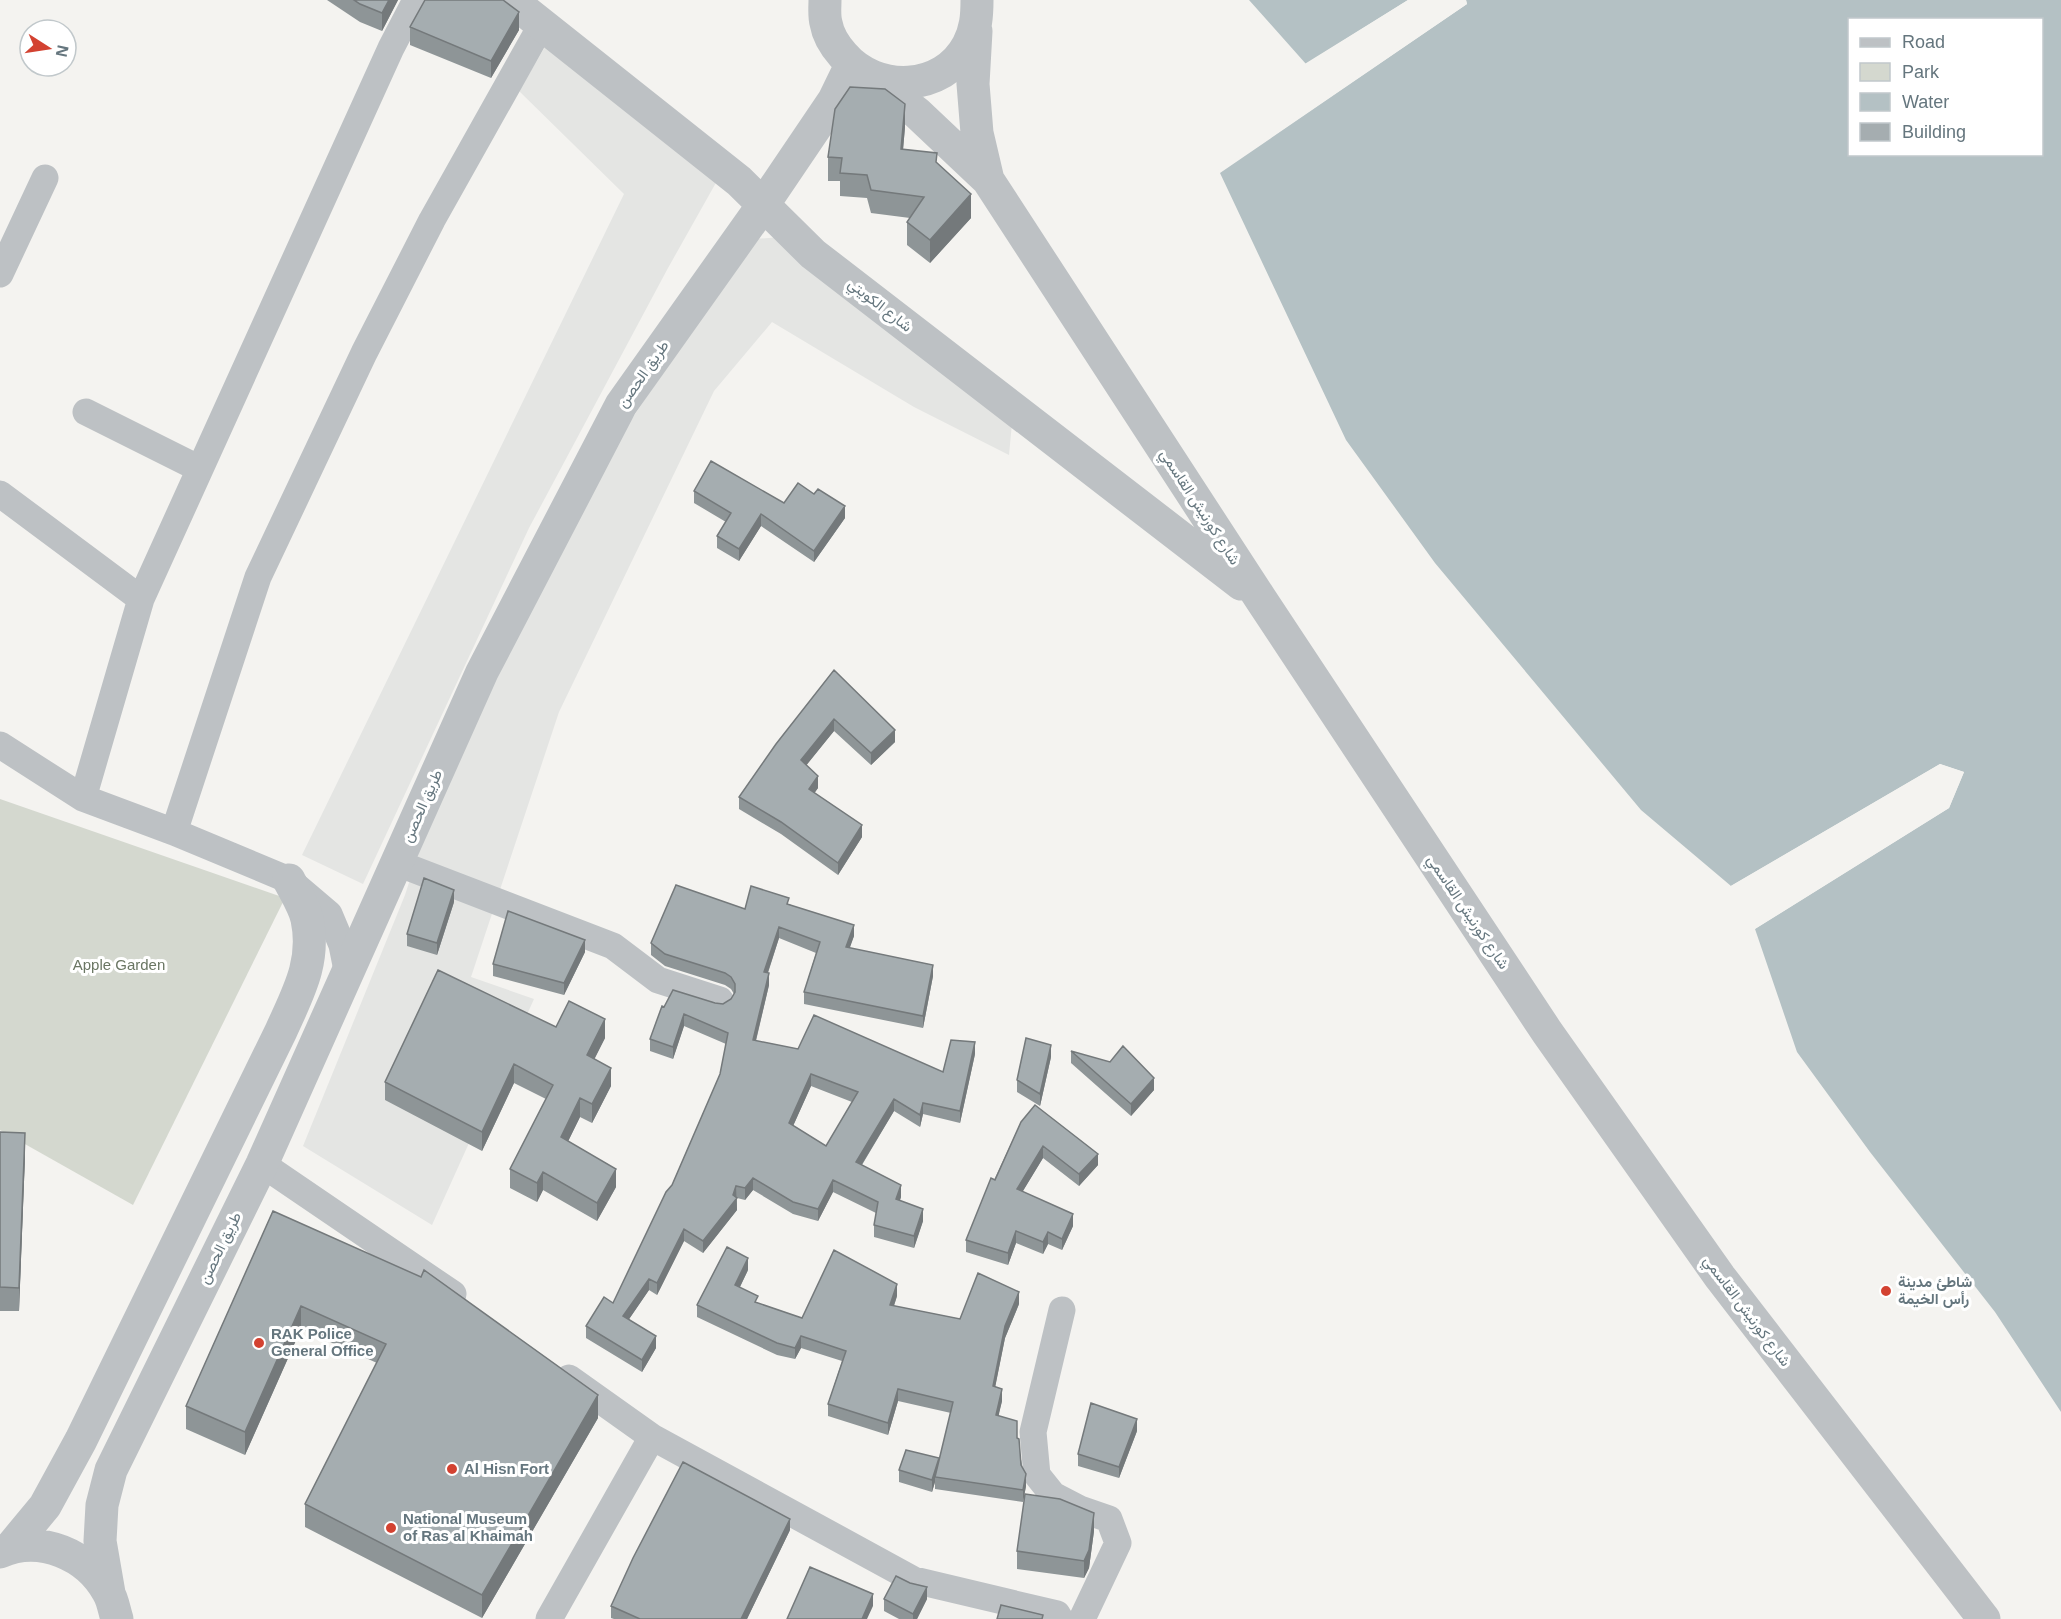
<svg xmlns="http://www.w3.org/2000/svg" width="2061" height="1619" font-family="Arial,Vazirmatn,sans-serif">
<rect width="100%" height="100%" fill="#f4f3f0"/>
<!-- built -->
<path fill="#e4e5e3" d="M 549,40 L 722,172 L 668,268 L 529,528 L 363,884 L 302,855 L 624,194 L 519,91 Z
M 781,237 L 1012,423 L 1009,455 L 914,407 L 772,322 L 714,391 L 559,712 L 471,977 L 534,999 L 432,1225 L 303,1146 L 405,895 L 453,746 L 610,451 L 754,239 Z"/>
<!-- green -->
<path fill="#d4d8cf" d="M 0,799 L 285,898 L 133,1205 L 0,1130 Z"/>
<!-- water -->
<path fill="#b4c1c4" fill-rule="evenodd" d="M 1249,0 L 1408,0 L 1306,64 Z
M 1466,0 L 2061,0 L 2061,1412 L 1995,1312 L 1870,1152 L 1797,1052 L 1755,929 L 1949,808 L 1964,772 L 1940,764 L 1731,886 L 1641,810 L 1435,563 L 1346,440 L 1220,173 L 1467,4 ZM 1850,20 L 2042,20 L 2042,154 L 1850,154 Z"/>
<!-- pier -->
<path fill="#f4f3f0" d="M 1408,0 L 1411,0 L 1307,66 L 1303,65 Z
M 1463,0 L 1466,0 L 1467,4 L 1217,174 L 1218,170 L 1463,2 Z
M 1940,764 L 1964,772 L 1949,808 L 1753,930 L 1754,926 L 1946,806 L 1960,774 L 1940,767 L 1733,888 L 1729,887 Z"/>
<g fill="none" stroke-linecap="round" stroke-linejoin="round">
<!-- minor -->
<path stroke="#bdc1c4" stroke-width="27" d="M 0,274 L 45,178
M 86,412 L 200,469
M 0,494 L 141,599 L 83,798
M 141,599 L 391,48 L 416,0
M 0,745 L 83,798 L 174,832 L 289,880 L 329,914 L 342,945 L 348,975
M 174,832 L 258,577 L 364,353 L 432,220 L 542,24
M 397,863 L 613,946 L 658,980 L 720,1000
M 262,1164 L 453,1294
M 1062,1310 L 1033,1432 L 1037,1475 L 1053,1495 L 1080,1509 L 1109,1519 L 1118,1543 L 1082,1619
M 652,1437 L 914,1580 L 1057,1614 L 1060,1619
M 549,1619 L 652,1437 L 569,1378"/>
<!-- tertiary -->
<path stroke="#bdc1c4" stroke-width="33" d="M 511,0 L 739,181 L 813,254 L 1241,584
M 825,0 C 825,7 824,16 826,23 C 828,35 835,46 843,55 C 876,94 943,92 968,45 C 976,30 977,16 977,0
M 976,31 L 973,84 L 977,133 L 988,180
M 872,78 L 917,113 L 988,180 L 1260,598 L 1547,1032 L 1720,1277 L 1984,1619
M 11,1547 L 45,1506 L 81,1440 L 281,1031 C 298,993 316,962 307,919 C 304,906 295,892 289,880
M 0,1552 C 40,1534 88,1555 108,1592 C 113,1600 114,1610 117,1619
M 109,1593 L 100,1541 L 102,1505 L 111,1470 L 262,1164 L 482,672 L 621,405 L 763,205 L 834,100 L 851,65"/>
</g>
<!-- wall -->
<path fill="#8e9597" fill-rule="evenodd" d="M 327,0 L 398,0 L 382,31 L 360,22 Z
M 410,27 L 519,30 L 491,78 L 410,45 Z
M 905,127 L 903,150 L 937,163 L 971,218 L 930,263 L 907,245 L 907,222 L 910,218 L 871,213 L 867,198 L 840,196 L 840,181 L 828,181 L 828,157 Z
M 694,491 L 784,503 L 845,518 L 814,562 L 761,526 L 739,561 L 717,548 L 717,536 L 726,522 L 694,503 Z
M 834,670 L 895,742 L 871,765 L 834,731 L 806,765 L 818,788 L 814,793 L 862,837 L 838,875 L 781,834 L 739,809 L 739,797 Z
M 454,902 L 437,955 L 407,946 L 407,934 Z
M 789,904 L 854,936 L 849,948 L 933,976 L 923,1028 L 804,1004 L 804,992 L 816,953 L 779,938 L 768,973 L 769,985 L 756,1041 L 798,1049 L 943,1072 L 975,1054 L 960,1123 L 923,1114 L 920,1127 L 894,1111 L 862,1165 L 901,1197 L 900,1200 L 923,1221 L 914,1248 L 874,1237 L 874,1225 L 876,1213 L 833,1192 L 818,1221 L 793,1214 L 753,1190 L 745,1200 L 737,1198 L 737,1210 L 703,1253 L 684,1241 L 657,1295 L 649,1290 L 629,1319 L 656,1348 L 642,1372 L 586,1338 L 586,1326 L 613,1303 L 672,1185 L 720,1074 L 726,1044 L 684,1026 L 673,1059 L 650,1051 L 650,1039 L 664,1007 L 715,1003 L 723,1004 L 731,999 L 734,994 L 731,989 L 725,985 L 665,966 L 651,955 L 651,943 L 745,909 ZM 811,1086 L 852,1102 L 826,1146 L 793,1126 Z
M 585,952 L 564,995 L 493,976 L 493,964 Z
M 556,1027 L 605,1038 L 594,1059 L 611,1086 L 592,1123 L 580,1117 L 568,1141 L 616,1187 L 597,1221 L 543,1190 L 537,1202 L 510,1188 L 510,1169 L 546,1099 L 514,1083 L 482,1151 L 385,1100 L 385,1082 Z
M 1071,1051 L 1154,1090 L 1131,1116 L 1071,1063 Z
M 1051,1057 L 1040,1106 L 1017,1092 L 1017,1080 Z
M 1021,1122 L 1098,1165 L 1079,1186 L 1043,1158 L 1022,1192 L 1073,1226 L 1062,1250 L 1048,1244 L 1043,1254 L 1016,1243 L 1008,1265 L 966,1252 L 966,1240 Z
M 0,1132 L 25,1156 L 19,1311 L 0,1311 Z
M 273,1211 L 598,1418 L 482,1618 L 305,1527 L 305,1504 L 377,1363 L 301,1329 L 245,1455 L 186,1429 L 186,1406 Z
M 748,1270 L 740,1287 L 758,1303 L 802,1318 L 897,1296 L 894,1306 L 960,1319 L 1019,1304 L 1005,1338 L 995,1387 L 1002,1401 L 998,1416 L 1017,1438 L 1026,1486 L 1023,1502 L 935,1489 L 935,1482 L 932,1492 L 899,1482 L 899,1470 L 939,1462 L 951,1413 L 898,1401 L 888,1435 L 828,1416 L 828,1404 L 842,1361 L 801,1348 L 795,1359 L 777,1355 L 697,1317 L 697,1305 Z
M 1137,1431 L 1119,1478 L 1078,1466 L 1078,1454 Z
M 790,1530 L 747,1619 L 614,1619 L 611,1618 L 611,1606 Z
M 1094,1531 L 1089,1568 L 1084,1578 L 1017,1569 L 1017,1551 Z
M 910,1583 L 927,1599 L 917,1619 L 899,1619 L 884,1611 L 884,1599 Z"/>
<!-- shaded-wall -->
<path fill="#74797b" d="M 389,0 L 398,0 L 382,31 L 382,13 Z
M 519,12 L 519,30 L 491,78 L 491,61 Z
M 905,104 L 905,127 L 901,172 L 901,149 Z
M 971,194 L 971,218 L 930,263 L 930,240 Z
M 845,506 L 845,518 L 814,562 L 814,551 Z
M 761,514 L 761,526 L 739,561 L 739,549 Z
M 834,719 L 834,731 L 801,772 L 801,760 Z
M 895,730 L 895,742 L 871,765 L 871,753 Z
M 818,776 L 818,788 L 809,801 L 809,789 Z
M 862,825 L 862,837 L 838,875 L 838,863 Z
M 454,890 L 454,902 L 437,955 L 437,943 Z
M 854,925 L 854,936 L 846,959 L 846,947 Z
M 779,927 L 779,938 L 764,984 L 764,972 Z
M 585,940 L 585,952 L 564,995 L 564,983 Z
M 933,965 L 933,976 L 923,1028 L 923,1016 Z
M 769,973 L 769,985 L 753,1052 L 753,1040 Z
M 684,1014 L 684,1026 L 673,1059 L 673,1047 Z
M 605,1019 L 605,1038 L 587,1074 L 587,1055 Z
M 975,1042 L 975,1054 L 960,1123 L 960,1111 Z
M 1051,1045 L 1051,1057 L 1040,1106 L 1040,1094 Z
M 514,1064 L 514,1083 L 482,1151 L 482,1132 Z
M 611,1068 L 611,1086 L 592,1123 L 592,1104 Z
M 811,1074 L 811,1086 L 789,1135 L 789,1123 Z
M 1154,1078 L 1154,1090 L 1131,1116 L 1131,1104 Z
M 580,1098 L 580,1117 L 561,1156 L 561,1137 Z
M 894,1099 L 894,1111 L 856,1174 L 856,1162 Z
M 923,1103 L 923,1114 L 920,1127 L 920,1115 Z
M 25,1133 L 25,1156 L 19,1311 L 19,1288 Z
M 1043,1146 L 1043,1158 L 1017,1201 L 1017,1189 Z
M 1098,1154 L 1098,1165 L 1079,1186 L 1079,1174 Z
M 616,1169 L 616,1187 L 597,1221 L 597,1203 Z
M 543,1172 L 543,1190 L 537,1202 L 537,1183 Z
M 753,1178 L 753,1190 L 745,1200 L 745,1188 Z
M 833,1180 L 833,1192 L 818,1221 L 818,1209 Z
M 901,1185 L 901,1197 L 896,1211 L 896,1199 Z
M 736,1186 L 737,1210 L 703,1253 L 703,1241 L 733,1195 Z
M 923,1209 L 923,1221 L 914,1248 L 914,1236 Z
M 1073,1214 L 1073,1226 L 1062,1250 L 1062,1239 Z
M 684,1229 L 684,1241 L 657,1295 L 657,1283 Z
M 1016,1231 L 1016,1243 L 1008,1265 L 1008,1253 Z
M 1048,1232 L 1048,1244 L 1043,1254 L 1043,1242 Z
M 748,1258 L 748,1270 L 735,1297 L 735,1285 Z
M 649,1279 L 649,1290 L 623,1328 L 623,1316 Z
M 897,1284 L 897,1296 L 890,1317 L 890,1305 Z
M 1019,1292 L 1019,1304 L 1005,1338 L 993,1398 L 993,1386 L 1005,1326 Z
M 301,1306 L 301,1329 L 245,1455 L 245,1432 Z
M 656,1336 L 656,1348 L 642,1372 L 642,1360 Z
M 801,1336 L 801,1348 L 795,1359 L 795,1348 Z
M 898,1389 L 898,1401 L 888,1435 L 888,1423 Z
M 1002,1389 L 1002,1401 L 996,1427 L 996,1415 Z
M 598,1395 L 598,1418 L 482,1618 L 482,1595 Z
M 1137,1419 L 1137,1431 L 1119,1478 L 1119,1467 Z
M 939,1458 L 939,1470 L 935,1477 L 935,1482 L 932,1492 L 932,1480 Z
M 1026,1474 L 1026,1486 L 1023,1502 L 1023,1490 Z
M 1094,1513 L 1094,1531 L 1089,1568 L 1084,1578 L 1084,1561 Z
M 790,1519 L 790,1530 L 747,1619 L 741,1619 Z
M 927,1587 L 927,1599 L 917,1619 L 913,1619 L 913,1614 Z
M 873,1594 L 873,1606 L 867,1619 L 862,1619 Z"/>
<!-- building -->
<path fill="#a5adb0" stroke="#74797b" stroke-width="1.5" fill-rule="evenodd" d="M 354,0 L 389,0 L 382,13 L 360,4 Z
M 425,0 L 503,0 L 519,12 L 491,61 L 410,27 Z
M 850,87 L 885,89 L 905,104 L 901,149 L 937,153 L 936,162 L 971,194 L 930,240 L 907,222 L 924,197 L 871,190 L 867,175 L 840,173 L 842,158 L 828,157 L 835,109 Z
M 711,461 L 784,503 L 798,483 L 814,494 L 818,489 L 845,506 L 814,551 L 761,514 L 739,549 L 717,536 L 731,513 L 694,491 Z
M 834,670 L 895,730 L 871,753 L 834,719 L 801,760 L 818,776 L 809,789 L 862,825 L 838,863 L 781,822 L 739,797 L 776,744 Z
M 424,878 L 454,890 L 437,943 L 407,934 Z
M 676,885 L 745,909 L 751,886 L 789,898 L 787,904 L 854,925 L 846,947 L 933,965 L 923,1016 L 804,992 L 820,942 L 779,927 L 764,972 L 769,973 L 753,1040 L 798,1049 L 814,1015 L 943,1072 L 951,1040 L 975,1042 L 960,1111 L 923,1103 L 920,1115 L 894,1099 L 856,1162 L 901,1185 L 896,1199 L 923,1209 L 914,1236 L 874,1225 L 878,1202 L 833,1180 L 818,1209 L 793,1202 L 753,1178 L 745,1188 L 736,1186 L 733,1195 L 737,1198 L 703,1241 L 684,1229 L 657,1283 L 649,1279 L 623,1316 L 656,1336 L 642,1360 L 586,1326 L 604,1297 L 613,1303 L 666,1192 L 672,1185 L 720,1074 L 728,1033 L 684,1014 L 673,1047 L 650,1039 L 662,1006 L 664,1007 L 673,990 L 715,1003 L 723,1004 L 731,999 L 735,992 L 735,984 L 731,977 L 725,973 L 665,954 L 651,943 ZM 811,1074 L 858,1092 L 826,1146 L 789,1123 Z
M 508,911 L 585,940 L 564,983 L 493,964 Z
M 438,970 L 556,1027 L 569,1001 L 605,1019 L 587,1055 L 611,1068 L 592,1104 L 580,1098 L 561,1137 L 616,1169 L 597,1203 L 543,1172 L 537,1183 L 510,1169 L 553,1085 L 514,1064 L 482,1132 L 385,1082 Z
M 1026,1038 L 1051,1045 L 1040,1094 L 1017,1080 Z
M 1123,1046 L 1154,1078 L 1131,1104 L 1071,1051 L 1110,1062 Z
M 1035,1105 L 1098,1154 L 1079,1174 L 1043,1146 L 1017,1189 L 1073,1214 L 1062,1239 L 1048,1232 L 1043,1242 L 1016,1231 L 1008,1253 L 966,1240 L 991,1178 L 995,1180 L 1021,1122 Z
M 0,1132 L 25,1133 L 19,1288 L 0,1287 Z
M 273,1211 L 421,1277 L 424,1270 L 598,1395 L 482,1595 L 305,1504 L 386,1344 L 301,1306 L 245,1432 L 186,1406 Z
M 727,1247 L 748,1258 L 735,1285 L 758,1296 L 755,1302 L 802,1318 L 834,1250 L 897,1284 L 890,1305 L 960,1319 L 978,1273 L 1019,1292 L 1005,1326 L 993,1386 L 1002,1389 L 996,1415 L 1017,1421 L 1017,1438 L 1019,1439 L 1021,1465 L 1026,1474 L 1023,1490 L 935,1477 L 953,1402 L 898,1389 L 888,1423 L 828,1404 L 846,1351 L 801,1336 L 795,1348 L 777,1343 L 697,1305 Z
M 1091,1403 L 1137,1419 L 1119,1467 L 1078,1454 Z
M 906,1450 L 939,1458 L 932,1480 L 899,1470 Z
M 683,1462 L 790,1519 L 741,1619 L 640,1619 L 611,1606 L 633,1558 Z
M 1025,1494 L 1060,1499 L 1094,1513 L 1089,1550 L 1084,1561 L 1017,1551 Z
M 810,1567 L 873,1594 L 862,1619 L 787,1619 Z
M 896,1576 L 910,1583 L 927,1587 L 913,1614 L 884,1599 Z
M 1001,1605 L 1043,1615 L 1042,1619 L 997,1619 Z"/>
<!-- markers -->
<g fill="#d34231" stroke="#fff" stroke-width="2">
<circle cx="1886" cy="1291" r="6"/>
<circle cx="259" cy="1343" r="6"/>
<circle cx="452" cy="1469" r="6"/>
<circle cx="391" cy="1528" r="6"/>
</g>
<g text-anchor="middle" stroke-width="6" stroke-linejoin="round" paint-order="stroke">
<!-- street labels -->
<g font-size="15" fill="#65767e" stroke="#fff">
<text transform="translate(880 305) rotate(38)" y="5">شارع الكويتي</text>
<text transform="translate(643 374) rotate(-55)" y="5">طريق الحصن</text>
<text transform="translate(1200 507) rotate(57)" y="5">شارع كورنيش القاسمي</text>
<text transform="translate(422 806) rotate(-66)" y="5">طريق الحصن</text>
<text transform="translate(1468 912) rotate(56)" y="5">شارع كورنيش القاسمي</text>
<text transform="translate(220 1248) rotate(-64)" y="5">طريق الحصن</text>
<text transform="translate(1747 1311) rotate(53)" y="5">شارع كورنيش القاسمي</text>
</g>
<!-- park labels -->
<g font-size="15" fill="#6a7663" stroke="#fff">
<text x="119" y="970">Apple Garden</text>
</g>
<!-- poi labels -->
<g font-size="15" font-weight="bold" fill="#65767e" stroke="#fff" text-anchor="start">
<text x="1898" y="1287">شاطئ مدينة<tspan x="1898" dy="17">رأس الخيمة</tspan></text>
<text x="271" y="1339">RAK Police<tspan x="271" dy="17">General Office</tspan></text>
<text x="464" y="1474">Al Hisn Fort</text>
<text x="403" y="1524">National Museum<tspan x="403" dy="17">of Ras al Khaimah</tspan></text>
</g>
</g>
<!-- legend -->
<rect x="1848" y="18" width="195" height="138" fill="#ffffff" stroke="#c1c8cb" stroke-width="1.5"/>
<rect x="1860" y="38" width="30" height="9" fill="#bdc1c4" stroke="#c1c8cb" stroke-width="1.5"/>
<text x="1902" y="48" font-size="18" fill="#65767e">Road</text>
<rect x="1860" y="63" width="30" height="18" fill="#d4d8cf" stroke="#c1c8cb" stroke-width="1.5"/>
<text x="1902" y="78" font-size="18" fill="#65767e">Park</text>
<rect x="1860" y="93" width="30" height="18" fill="#b4c1c4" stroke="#c1c8cb" stroke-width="1.5"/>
<text x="1902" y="108" font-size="18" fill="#65767e">Water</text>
<rect x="1860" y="123" width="30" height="18" fill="#a5adb0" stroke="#c1c8cb" stroke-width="1.5"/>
<text x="1902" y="138" font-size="18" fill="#65767e">Building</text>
<!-- north arrow -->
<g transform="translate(48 48) rotate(102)"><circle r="28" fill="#ffffff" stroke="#c1c8cb" stroke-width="1.5"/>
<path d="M0-4.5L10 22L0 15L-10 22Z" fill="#d34231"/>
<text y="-9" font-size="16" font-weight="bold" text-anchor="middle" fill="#65767e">N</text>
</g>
</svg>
